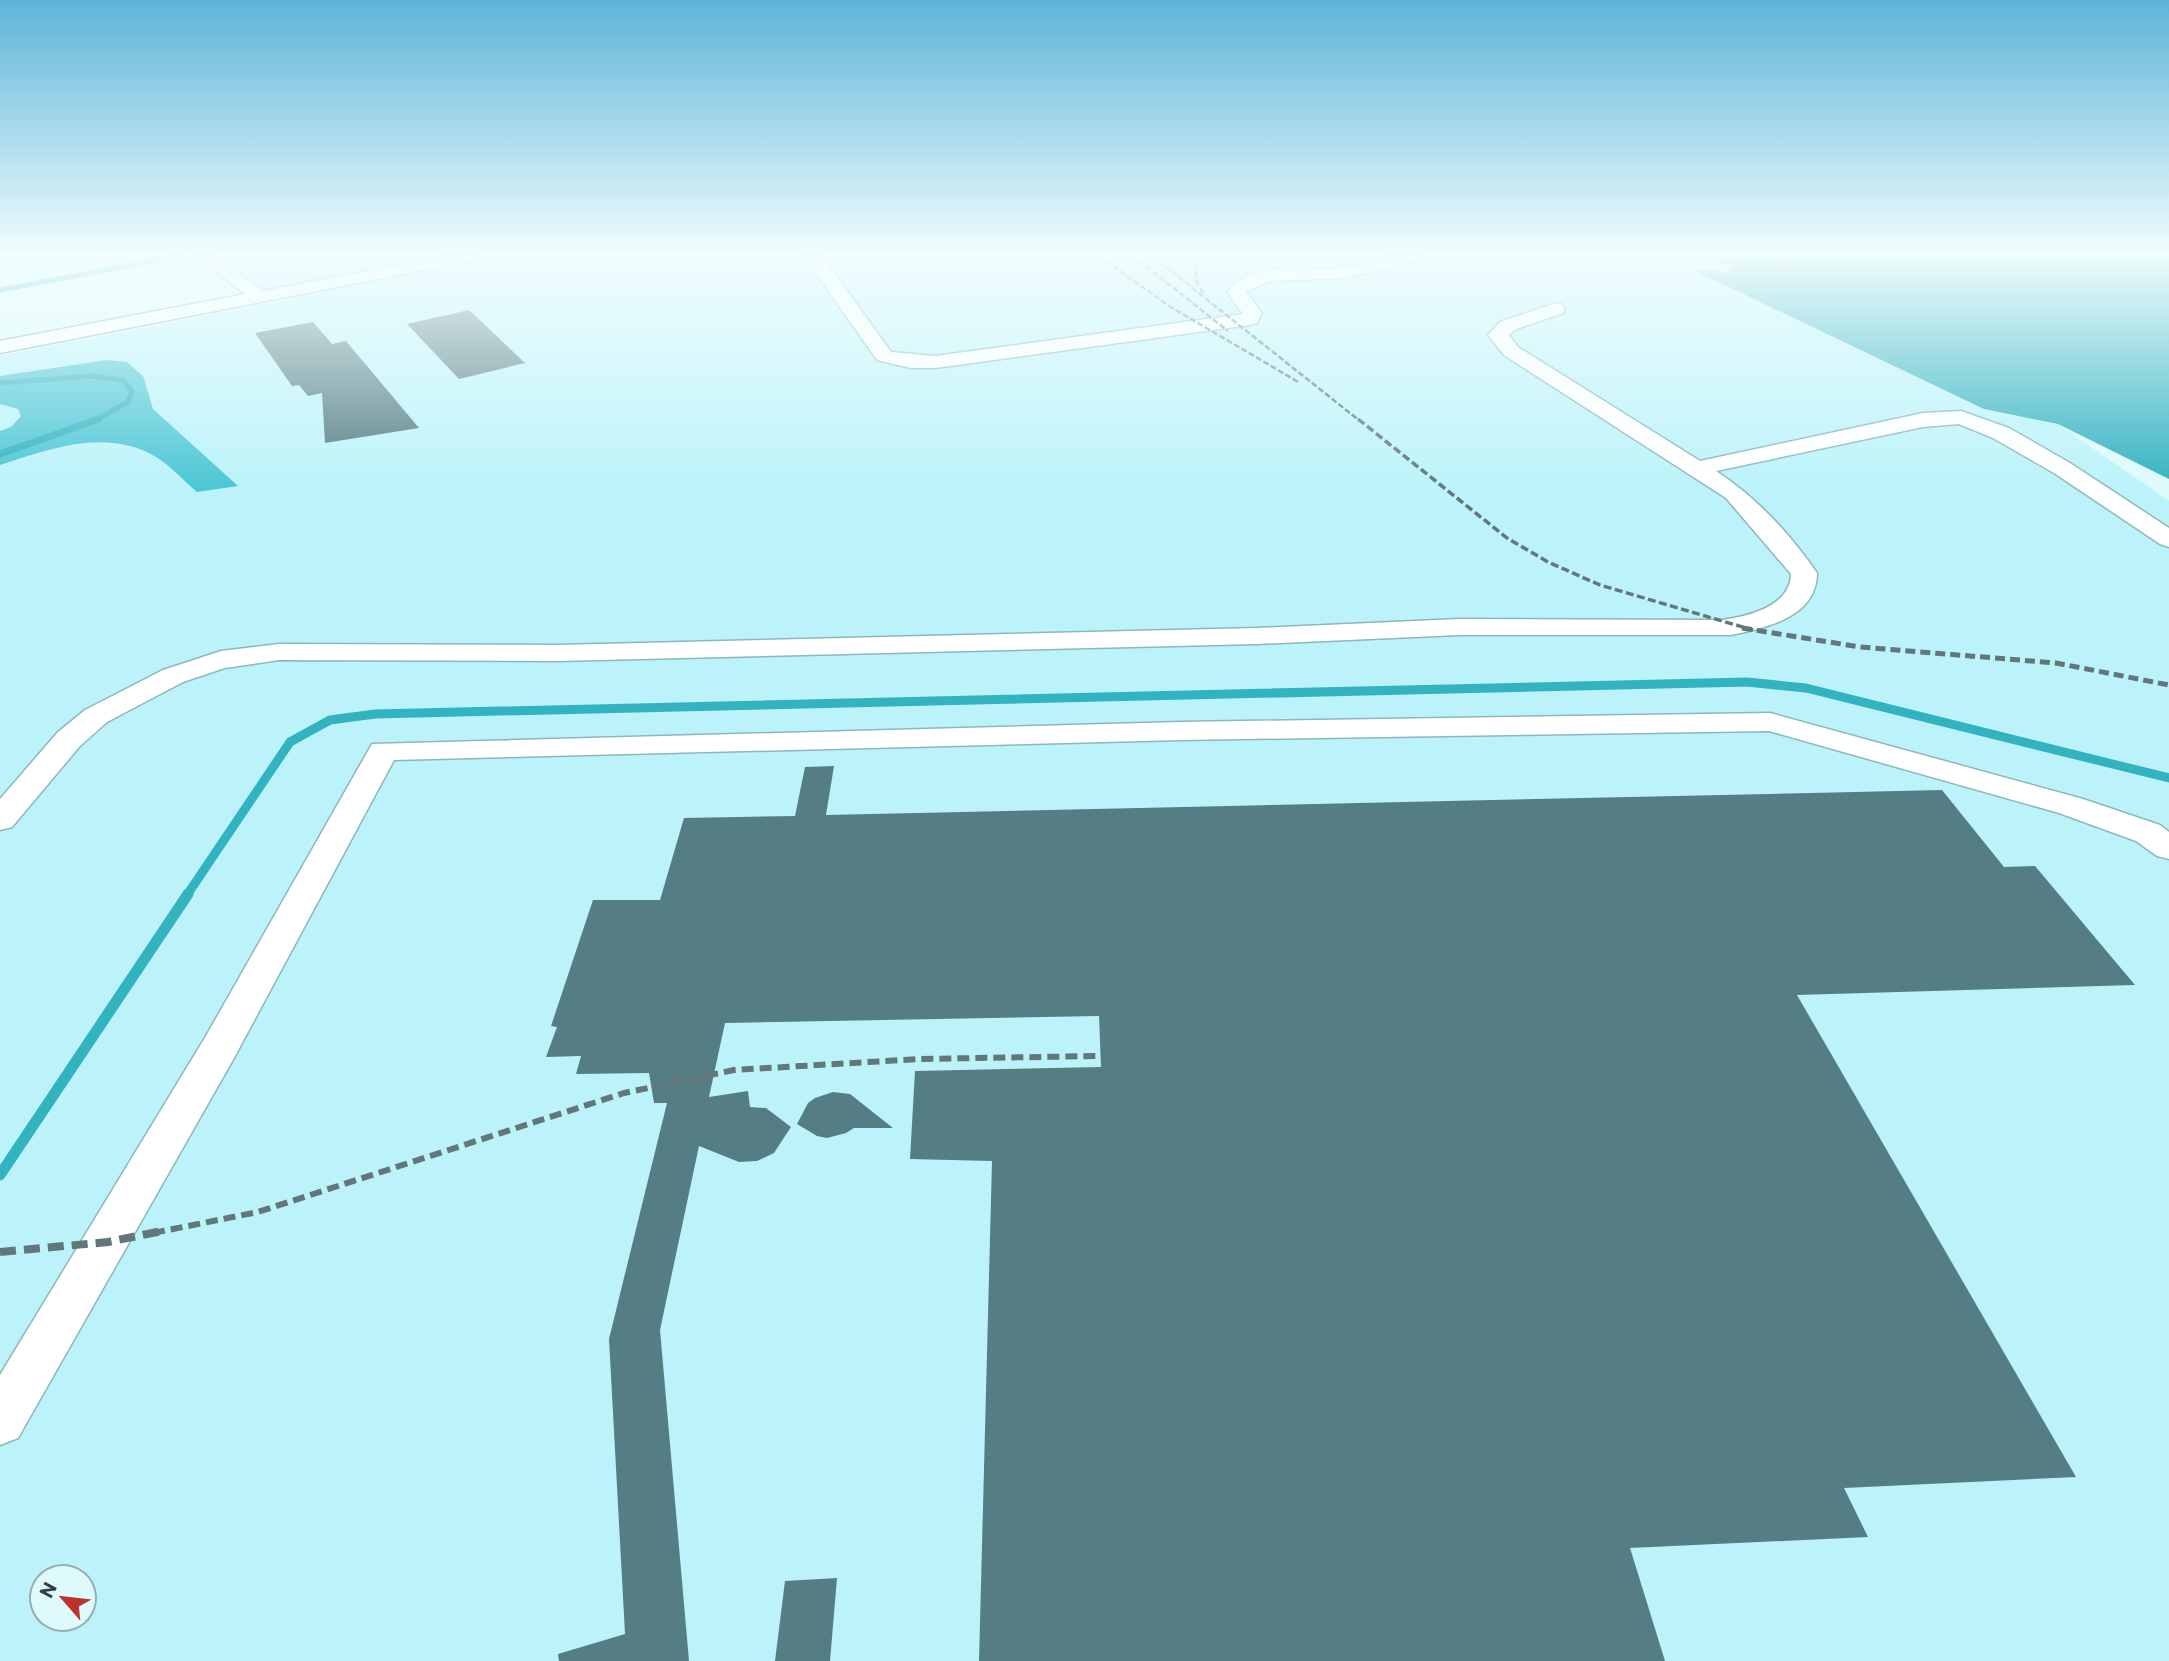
<svg xmlns="http://www.w3.org/2000/svg" width="2169" height="1661" font-family="Commissioner,sans-serif">
<rect width="100%" height="100%" fill="#dffafd"/>
<!-- built -->
<path fill="#bcf3fa" fill-rule="evenodd" d="M 200,256 L 1704,256 L 1731,266 L 1728,272 L 1693,269 L 1984,409 L 2058,424 L 2169,501 L 2169,1661 L 0,1661 L 0,356 L 285,300 ZM 42,1577 L 84,1577 L 84,1619 L 42,1619 Z"/>
<!-- forest -->
<path fill="#4dc6d5" d="M 107,360 L 127,362 L 143,376 L 153,409 L 238,486 L 197,492 C 183,480 168,463 151,454 C 102,429 49,449 0,465 L 0,431 L 11,427 L 21,416 L 18,409 L 0,404 L 0,376 Z"/>
<!-- water -->
<path fill="#33b2c0" d="M 1704,256 L 2169,256 L 2169,479 L 2058,424 L 1984,409 L 1691,269 L 1728,272 L 1731,267 Z"/>
<g fill="none" stroke-linecap="round" stroke-linejoin="round">
<!-- stream-far3 -->
<path stroke="#33b2c0" stroke-width="5" d="M 0,290 L 179,256
M 0,383 L 91,376 L 123,380 L 132,391 L 128,402 L 94,421"/>
<!-- stream-far2 -->
<path stroke="#33b2c0" stroke-width="7" d="M 0,454 L 99,419"/>
<!-- stream-far1 -->
<path stroke="#33b2c0" stroke-width="9" d="M 187,895 L 290,742 L 330,720 L 375,714 L 1747,682 L 1806,688 L 2169,778"/>
<!-- stream -->
<path stroke="#33b2c0" stroke-width="11" d="M 0,1175 L 188,894"/>
</g>
<!-- building -->
<path fill="#557e84" d="M 469,310 L 525,363 L 459,379 L 407,324 Z
M 313,322 L 332,344 L 346,341 L 419,428 L 325,443 L 322,393 L 308,396 L 299,385 L 292,386 L 255,333 Z
M 834,766 L 826,815 L 1942,790 L 2004,867 L 2035,866 L 2135,985 L 1797,995 L 2076,1477 L 1844,1488 L 1868,1537 L 1630,1548 L 1665,1661 L 979,1661 L 992,1161 L 910,1159 L 915,1071 L 1101,1067 L 1099,1016 L 725,1023 L 709,1097 L 748,1091 L 750,1107 L 766,1108 L 791,1127 L 774,1153 L 757,1161 L 739,1162 L 699,1146 L 660,1330 L 689,1661 L 559,1661 L 558,1654 L 625,1634 L 609,1339 L 667,1103 L 654,1103 L 649,1073 L 576,1074 L 581,1056 L 546,1057 L 557,1027 L 551,1026 L 593,900 L 660,900 L 684,818 L 795,816 L 805,767 Z
M 833,1092 L 850,1094 L 893,1128 L 854,1128 L 846,1133 L 827,1138 L 817,1136 L 797,1124 L 808,1103 L 815,1098 Z
M 837,1578 L 830,1661 L 775,1661 L 785,1581 Z"/>
<g fill="none" stroke-linecap="round" stroke-linejoin="round">
<!-- minor casing -->
<g stroke="#8db7bd" stroke-width="3">
<path id="minor" d="M 197,256 L 216,256 L 263,291 L 444,256 L 479,256 L 470,261 L 0,353 L 0,341 L 245,294 Z
M 804,256 L 822,256 L 891,352 L 935,356 L 1243,314 L 1227,292 C 1251,259 1308,271 1344,268 C 1361,266 1375,258 1391,256 C 1401,254 1413,256 1424,256 L 1421,260 L 1346,278 L 1270,281 L 1246,292 L 1262,313 L 1257,323 L 1250,325 L 935,368 L 911,368 L 877,360 Z
M 1556,303 L 1563,305 L 1565,309 L 1563,313 L 1514,330 L 1509,335 L 1518,347 L 1700,461 L 1923,413 L 1961,411 L 2009,428 L 2070,463 L 2169,528 L 2169,547 L 2160,544 L 2054,473 L 1993,438 L 1959,424 L 1923,427 L 1716,471 C 1756,497 1790,534 1817,573 C 1817,617 1766,628 1731,635 L 1459,635 L 1257,644 L 558,661 L 279,660 L 225,668 L 183,682 L 107,722 L 80,746 L 12,827 L 0,830 L 0,799 L 58,732 L 85,710 L 163,670 L 221,651 L 279,644 L 558,645 L 1257,628 L 1459,619 L 1722,620 C 1750,616 1790,606 1791,574 L 1726,498 L 1504,355 L 1488,335 L 1500,322 Z
M 1770,713 L 2083,799 L 2160,825 L 2169,832 L 2169,859 L 2157,856 L 2136,841 L 2059,813 L 1769,731 L 1181,740 L 394,760 L 234,1058 L 18,1438 L 0,1445 L 0,1375 L 206,1036 L 372,744 L 1181,722 Z"/>
</g>
<!-- minor -->
<use href="#minor" fill="#fff" fill-rule="evenodd"/>
<!-- rail-far4 -->
<path stroke="#627779" stroke-width="2.5" stroke-dasharray="6 2.5" stroke-linecap="butt" d="M 1099,256 L 1169,306 L 1300,383
M 1133,256 L 1228,331
M 1152,256 L 1360,421
M 1195,263 L 1196,280 L 1203,293"/>
<!-- rail-far3 -->
<path stroke="#627779" stroke-width="3.5" stroke-dasharray="8 3.5" stroke-linecap="butt" d="M 1358,419 L 1507,538 L 1548,562 L 1600,585 L 1753,630"/>
<!-- rail-far2 -->
<path stroke="#627779" stroke-width="5" stroke-dasharray="10 5" stroke-linecap="butt" d="M 1742,628 L 1860,647 L 2056,663 L 2169,685"/>
<!-- rail-far1 -->
<path stroke="#627779" stroke-width="6" stroke-dasharray="12 6" stroke-linecap="butt" d="M 153,1233 L 258,1212 L 624,1093 L 734,1070 L 920,1059 L 1097,1056"/>
<!-- rail -->
<path stroke="#627779" stroke-width="8" stroke-dasharray="16 8" stroke-linecap="butt" d="M 0,1252 L 108,1242 L 162,1231"/>
</g>
<!-- sky -->
<linearGradient id="sky" x2="0" y2="1"><stop stop-color="#5fb3d8"/><stop offset="0.52" stop-color="#f1fdfe"/><stop offset="1" stop-color="#f1fdfe" stop-opacity="0"/></linearGradient>
<rect width="2169" height="488" fill="url(#sky)"/>
<!-- north arrow -->
<g transform="translate(63 1598) rotate(298)"><circle r="33" fill="#dffafd" stroke="#98afb2" stroke-width="2"/>
<path d="M0-5L12 26L0 18L-12 26Z" fill="#be2f2d"/>
<text y="-10" font-size="19" font-weight="bold" text-anchor="middle" fill="#2d3f41">N</text>
</g>
</svg>
